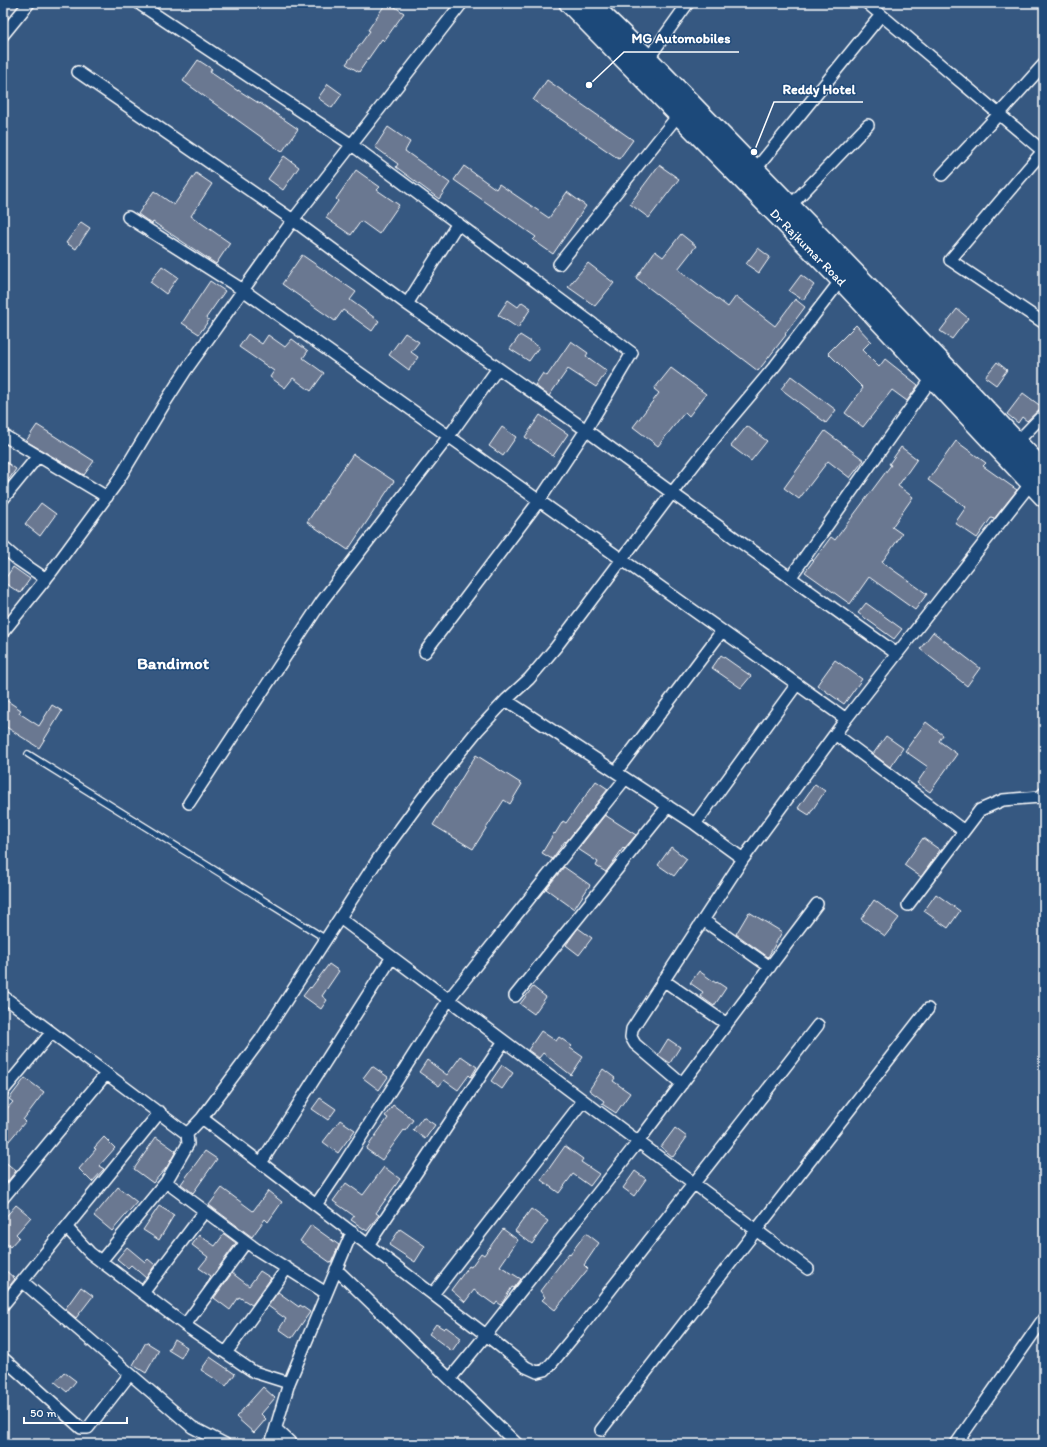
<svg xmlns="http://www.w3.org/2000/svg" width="1047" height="1447" font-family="Itim,sans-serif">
<rect width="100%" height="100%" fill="#365881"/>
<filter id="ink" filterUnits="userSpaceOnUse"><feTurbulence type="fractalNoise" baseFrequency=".025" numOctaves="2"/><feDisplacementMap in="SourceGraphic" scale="8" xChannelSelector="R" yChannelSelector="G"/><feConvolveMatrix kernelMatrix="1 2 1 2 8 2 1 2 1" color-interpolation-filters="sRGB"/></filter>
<g filter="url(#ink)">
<!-- building -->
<path fill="#6b7891" stroke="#fff" d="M 386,3 L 389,3 L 404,13 L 384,41 L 382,39 L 359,72 L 346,64 L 370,31 L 368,30 Z
M 198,60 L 212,69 L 210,72 L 238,91 L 238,90 L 260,104 L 260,103 L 298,129 L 282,152 L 183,81 Z
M 547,80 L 633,140 L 619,159 L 533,100 Z
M 328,84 L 342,94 L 332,108 L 318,98 Z
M 388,127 L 410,142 L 405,151 L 450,183 L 439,199 L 396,167 L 398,164 L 375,147 Z
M 284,156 L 299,167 L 283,190 L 268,179 Z
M 659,165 L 679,179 L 649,218 L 630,204 Z
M 464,166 L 496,189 L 499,184 L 549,218 L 567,192 L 586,206 L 553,254 L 533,240 L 536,237 L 454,180 Z
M 356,170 L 380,187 L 377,190 L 399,205 L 379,234 L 361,221 L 351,235 L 326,218 L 338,201 L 336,199 Z
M 196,173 L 212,184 L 191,216 L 230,243 L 216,264 L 153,222 L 152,224 L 138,214 L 154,191 L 174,205 Z
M 81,222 L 90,228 L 76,249 L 66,243 Z
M 681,234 L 696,246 L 678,269 L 728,307 L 736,296 L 775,326 L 795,299 L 805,307 L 785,334 L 786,335 L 758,371 L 636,278 L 655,251 L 663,257 Z
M 758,248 L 770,257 L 759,273 L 746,264 Z
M 302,255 L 356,292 L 350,300 L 379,321 L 372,331 L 343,310 L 335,321 L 282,284 Z
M 588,263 L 614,283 L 595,306 L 568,287 Z
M 162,266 L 178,277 L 166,294 L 150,282 Z
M 801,275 L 814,285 L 803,300 L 789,291 Z
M 210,281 L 225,291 L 206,318 L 209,320 L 199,334 L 182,323 Z
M 508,300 L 518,307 L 522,302 L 531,308 L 518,328 L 498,315 Z
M 957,309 L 968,318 L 952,339 L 940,331 Z
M 856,325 L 871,341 L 862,350 L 879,367 L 885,359 L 918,385 L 907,401 L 892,390 L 863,427 L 845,413 L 863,388 L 828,353 Z
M 405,333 L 419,342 L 411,352 L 418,357 L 409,370 L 389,355 Z
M 248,334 L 262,344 L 268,335 L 285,347 L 292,339 L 308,351 L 303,358 L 324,373 L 311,391 L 293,378 L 285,388 L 270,377 L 274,371 L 239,347 Z
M 520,335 L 539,347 L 529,361 L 510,349 Z
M 571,341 L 588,353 L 586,356 L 607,371 L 596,387 L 568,369 L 549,396 L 535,385 L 543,373 L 547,376 Z
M 997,362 L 1007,370 L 996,385 L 985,377 Z
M 671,368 L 706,394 L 689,416 L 685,412 L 658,446 L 633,427 L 659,393 L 654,389 Z
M 791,376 L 836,410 L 826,423 L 781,389 Z
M 1023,393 L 1042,407 L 1027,421 L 1022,417 L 1018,423 L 1007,414 Z
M 540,415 L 568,434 L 553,456 L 525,437 Z
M 37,425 L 94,461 L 84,475 L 26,441 Z
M 747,426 L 767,441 L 751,461 L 731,446 Z
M 502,427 L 516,437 L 503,456 L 489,446 Z
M 825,431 L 864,460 L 850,478 L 828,461 L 799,499 L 784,488 Z
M 956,441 L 986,463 L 983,466 L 1017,490 L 994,519 L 991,518 L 977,538 L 955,523 L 966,507 L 928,480 Z
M 901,447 L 917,459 L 898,486 L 913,497 L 892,527 L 902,534 L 882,562 L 927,594 L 915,610 L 869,577 L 850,604 L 805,572 L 831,537 L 835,540 L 891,465 L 889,464 Z
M 353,454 L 394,481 L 348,550 L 307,522 Z
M 3,460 L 16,469 L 3,488 Z
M 41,503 L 56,514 L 40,536 L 25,524 Z
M 13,567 L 30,579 L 20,593 L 3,582 Z
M 866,603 L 902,629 L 894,639 L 858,613 Z
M 933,632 L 980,668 L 967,686 L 920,649 Z
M 721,655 L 751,676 L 741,688 L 712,668 Z
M 835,660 L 862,679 L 844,704 L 817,685 Z
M 3,698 L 21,710 L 19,713 L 39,726 L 52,705 L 62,711 L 39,748 L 3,725 Z
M 926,722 L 943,735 L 939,741 L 957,754 L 930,792 L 917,783 L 928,767 L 905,751 Z
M 886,736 L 903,748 L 890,767 L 873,754 Z
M 476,755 L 522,784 L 510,804 L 504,800 L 473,849 L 433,825 Z
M 596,781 L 608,789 L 566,842 L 565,841 L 552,859 L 542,853 L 554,833 L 555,834 L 563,821 L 566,823 Z
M 815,784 L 825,791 L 809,815 L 798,808 Z
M 605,815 L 636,835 L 624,849 L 623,848 L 606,872 L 596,866 L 598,862 L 578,849 Z
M 923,838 L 940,850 L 921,877 L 904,865 Z
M 671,847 L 687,859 L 674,876 L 658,865 Z
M 564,867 L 590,885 L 574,909 L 546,889 Z
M 936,894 L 960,911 L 948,928 L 924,911 Z
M 874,900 L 899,918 L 885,936 L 861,919 Z
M 749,912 L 782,932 L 768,957 L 736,934 Z
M 578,928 L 592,938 L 579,955 L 566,945 Z
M 329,964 L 339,971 L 322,996 L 327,1000 L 321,1009 L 303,996 L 310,987 L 311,988 Z
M 699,971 L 716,983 L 717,982 L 726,988 L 714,1006 L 700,996 L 703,992 L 690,983 Z
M 533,987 L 546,997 L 534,1014 L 520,1004 Z
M 541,1031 L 556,1041 L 559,1037 L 572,1046 L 570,1048 L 583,1057 L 571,1075 L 543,1053 L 539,1058 L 528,1050 Z
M 668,1039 L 680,1047 L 670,1063 L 658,1055 Z
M 461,1056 L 477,1067 L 471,1077 L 469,1075 L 458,1090 L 444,1080 L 439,1086 L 419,1072 L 427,1060 L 447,1075 Z
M 502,1065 L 513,1073 L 502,1089 L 491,1081 Z
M 372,1066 L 388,1077 L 379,1090 L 363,1078 Z
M 603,1069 L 615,1078 L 613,1081 L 630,1093 L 616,1113 L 602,1104 L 604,1101 L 589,1090 Z
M 25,1078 L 44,1092 L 23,1120 L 25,1122 L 3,1148 L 3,1113 L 13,1102 L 9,1099 Z
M 320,1098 L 336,1109 L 328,1120 L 312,1109 Z
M 393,1105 L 413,1120 L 405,1131 L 404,1130 L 382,1160 L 366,1149 L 388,1118 L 385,1116 Z
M 423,1117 L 435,1125 L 425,1139 L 413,1130 Z
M 340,1120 L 355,1130 L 338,1153 L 323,1142 Z
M 675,1128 L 687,1137 L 673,1157 L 661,1147 Z
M 104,1137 L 115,1148 L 99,1166 L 104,1169 L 92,1182 L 79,1169 L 96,1149 L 94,1148 Z
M 156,1137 L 176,1151 L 167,1167 L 153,1183 L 134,1169 Z
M 565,1146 L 583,1159 L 581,1162 L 599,1174 L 590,1186 L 573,1174 L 559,1193 L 541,1180 Z
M 205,1151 L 217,1159 L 193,1193 L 181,1184 Z
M 3,1160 L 16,1171 L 3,1187 Z
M 384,1167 L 400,1179 L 376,1213 L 379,1215 L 367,1231 L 351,1220 L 354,1216 L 333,1201 L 346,1183 L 363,1195 Z
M 635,1171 L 646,1179 L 634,1196 L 623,1188 Z
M 118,1187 L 137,1202 L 112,1231 L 94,1216 Z
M 222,1188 L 253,1211 L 268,1191 L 282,1202 L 268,1222 L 265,1219 L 252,1237 L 209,1205 Z
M 16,1205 L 31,1217 L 16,1234 L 19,1237 L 10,1247 L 3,1241 L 3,1220 Z
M 159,1206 L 174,1215 L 159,1240 L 143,1230 Z
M 531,1209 L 548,1221 L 532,1244 L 515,1231 Z
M 311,1225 L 339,1245 L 331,1263 L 300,1241 Z
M 400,1229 L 425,1246 L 415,1262 L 389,1245 Z
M 503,1229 L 518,1240 L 500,1266 L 521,1279 L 514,1288 L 512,1287 L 501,1305 L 497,1302 L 495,1305 L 474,1290 L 465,1302 L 451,1290 L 469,1266 L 471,1267 L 481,1253 L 484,1255 Z
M 586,1233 L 599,1243 L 584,1265 L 588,1269 L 555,1310 L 542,1300 L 545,1297 L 540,1291 L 569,1253 L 570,1254 Z
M 224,1234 L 236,1243 L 204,1288 L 211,1276 L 199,1268 L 208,1257 L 192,1245 L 199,1235 L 215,1246 Z
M 127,1247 L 145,1262 L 148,1259 L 155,1265 L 146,1278 L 131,1265 L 128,1268 L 117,1259 Z
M 3,1268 L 15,1279 L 3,1294 Z
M 260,1271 L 271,1278 L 252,1305 L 239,1297 L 230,1310 L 214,1298 L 232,1273 L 249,1286 Z
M 81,1287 L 93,1296 L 76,1318 L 65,1309 Z
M 278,1292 L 299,1307 L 300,1305 L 310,1312 L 292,1338 L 279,1329 L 286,1319 L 268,1306 Z
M 436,1324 L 444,1329 L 446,1327 L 461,1338 L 452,1351 L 429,1334 Z
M 174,1339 L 187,1347 L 181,1358 L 168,1350 Z
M 146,1342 L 159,1350 L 146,1373 L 133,1365 Z
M 210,1357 L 235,1374 L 226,1386 L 201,1370 Z
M 64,1372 L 76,1381 L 67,1392 L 55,1382 Z
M 263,1387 L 275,1398 L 261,1414 L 266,1419 L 254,1433 L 236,1417 Z"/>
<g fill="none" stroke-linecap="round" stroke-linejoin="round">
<!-- lane casing -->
<g stroke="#fff" stroke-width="8">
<path id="lane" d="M 28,754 L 326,939"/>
</g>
<!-- street casing -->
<g stroke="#fff" stroke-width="14">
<path id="street" d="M 867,3 L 1044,152
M 141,5 L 352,145 L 632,353 L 586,430 L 539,501 L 425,652
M 3,35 L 29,3
M 648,59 L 688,3
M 78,72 L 293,220 L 407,304 L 586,430 L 672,493 L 897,654
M 1043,151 L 950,260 L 1044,323
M 755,170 L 881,15
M 942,175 L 999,114 L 1044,64
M 790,206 L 868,125
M 128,217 L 243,290 L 846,719
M 559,264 L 679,114
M 407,304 L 458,223
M 3,435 L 107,497
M 1017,442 L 1044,414
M 3,499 L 38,456
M 3,547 L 18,560 L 46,579
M 790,578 L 932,378
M 3,632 L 52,571 L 116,484 L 166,401 L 186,370 L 293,220 L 462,3
M 506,700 L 695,824 L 743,859
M 835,734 L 964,831
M 616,772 L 722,631
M 189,803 L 322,601 L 449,436 L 498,368
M 695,824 L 797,684
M 908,905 L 980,810 L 1003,800 L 1040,797 L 1044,793
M 340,918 L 808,1269
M 703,920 L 770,967
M 663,980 L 727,1024
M 3,996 L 187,1134 L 202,1118 L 261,1039 L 378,859 L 422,799 L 477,731 L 506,700 L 529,679 L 556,647 L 672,493 L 722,429 L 775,366 L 844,276
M 515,996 L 668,806
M 682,1084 L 635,1044 L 631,1037 L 632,1029 L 743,859 L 846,719 L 1031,483
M 3,1091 L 51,1033
M 202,1118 L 486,1335 L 638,1142 L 817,904
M 261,1163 L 392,957
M 166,1182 L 256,1249 L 326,1293
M 3,1198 L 106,1074
M 316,1205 L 343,1165 L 449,999 L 625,779
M 67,1228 L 90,1253 L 189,1328 L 254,1372 L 289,1383 L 352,1232
M 368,1245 L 504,1041
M 101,1261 L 166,1182 L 188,1144 L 187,1134
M 336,1269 L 517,1444
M 23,1282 L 192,1427 L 225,1444
M 143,1293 L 205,1211
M 433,1294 L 583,1101
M 3,1305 L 160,1112
M 185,1325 L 246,1242
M 226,1353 L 287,1268
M 3,1358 L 81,1428 L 88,1428 L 130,1374
M 450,1379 L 486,1335 L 526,1367 L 537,1372 L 545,1370 L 551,1364 L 579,1330 L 818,1025
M 276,1429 L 292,1444
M 601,1430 L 928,1009
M 271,1444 L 289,1383
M 956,1444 L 1044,1318"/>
</g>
<!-- highway casing -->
<g stroke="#fff" stroke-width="22">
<g id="highway">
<path id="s1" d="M 569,3 L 840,279 L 1044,497"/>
<path d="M 590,3 L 648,59 L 945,366 L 1044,471"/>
</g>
</g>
<!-- lane -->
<use href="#lane" stroke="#1f4a7a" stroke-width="5.5"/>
<!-- street -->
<use href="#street" stroke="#1f4a7a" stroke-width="11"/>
<!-- highway -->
<use href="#highway" stroke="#1f4a7a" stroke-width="19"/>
</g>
</g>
<g text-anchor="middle" stroke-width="3" stroke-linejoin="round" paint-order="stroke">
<!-- street labels -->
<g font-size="13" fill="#fff" stroke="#1f4a7a">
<text dy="5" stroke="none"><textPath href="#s1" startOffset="342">Dr Rajkumar Road</textPath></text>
</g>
<!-- district labels -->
<g font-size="17" font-weight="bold" fill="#fff" stroke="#1f4a7a">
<text x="173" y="669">Bandimot</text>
</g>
</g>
<!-- callouts -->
<path fill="none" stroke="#fff" stroke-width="1.5" d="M589 85L624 52H739M754 152L774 102H863"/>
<g fill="#fff" stroke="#1f4a7a" stroke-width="1.5">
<circle cx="589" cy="85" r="4"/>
<circle cx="754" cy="152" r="4"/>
</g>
<g font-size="14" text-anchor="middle" font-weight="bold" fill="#fff" stroke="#1f4a7a" stroke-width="3" stroke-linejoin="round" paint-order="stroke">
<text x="681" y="43">MG Automobiles</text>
<text x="819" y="94">Reddy Hotel</text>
</g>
<!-- margin -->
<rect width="1047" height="1447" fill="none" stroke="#1f4a7a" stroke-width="16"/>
<rect x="8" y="8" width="1031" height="1431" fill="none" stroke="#fff" stroke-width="1.5" filter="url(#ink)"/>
<!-- scale -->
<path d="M24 1417v6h103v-6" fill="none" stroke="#ffffff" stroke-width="2"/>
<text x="30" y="1417" font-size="12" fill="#ffffff" stroke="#1f4a7a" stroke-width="3" paint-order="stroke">50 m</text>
</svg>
